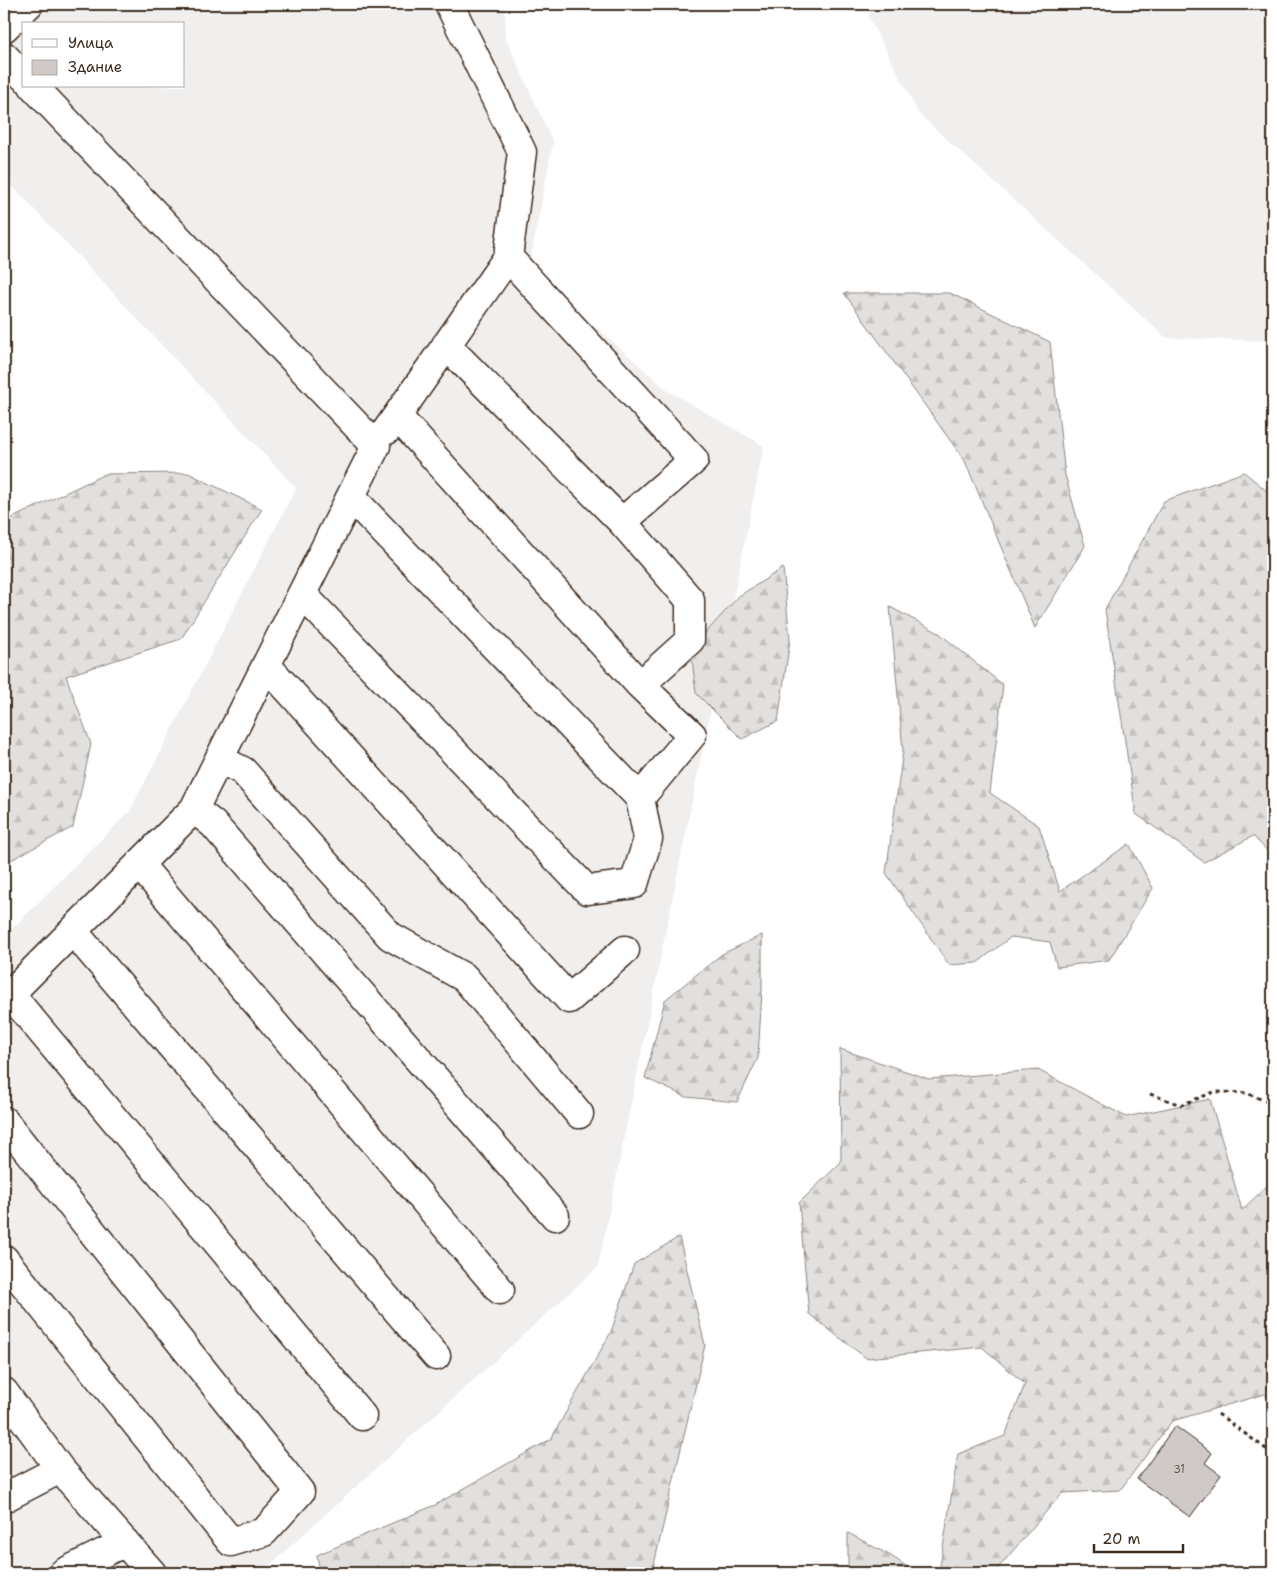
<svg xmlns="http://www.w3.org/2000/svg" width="1277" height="1577" font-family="'Shantell Sans',sans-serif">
<defs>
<pattern id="forest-firs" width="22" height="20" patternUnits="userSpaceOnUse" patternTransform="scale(1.25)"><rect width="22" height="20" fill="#e2e0de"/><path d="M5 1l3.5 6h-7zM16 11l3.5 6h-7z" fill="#c3c0be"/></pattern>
</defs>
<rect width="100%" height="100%" fill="#fff"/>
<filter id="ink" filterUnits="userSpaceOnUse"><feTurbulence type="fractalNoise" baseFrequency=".02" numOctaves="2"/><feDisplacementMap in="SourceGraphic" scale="10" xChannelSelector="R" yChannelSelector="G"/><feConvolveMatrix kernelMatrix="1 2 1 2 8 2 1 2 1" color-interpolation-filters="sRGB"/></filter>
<g filter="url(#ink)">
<!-- built -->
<path fill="#f1efee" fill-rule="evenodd" d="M 4,4 L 505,4 L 506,39 L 553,142 L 529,267 L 668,391 L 764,446 L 598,1267 L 261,1573 L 4,1573 L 4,937 L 130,811 L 296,488 L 4,177 ZM 24,24 L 184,24 L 184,86 L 24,86 Z
M 877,4 L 1273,4 L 1273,341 L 1166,338 L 919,114 L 868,16 Z"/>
<!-- forest -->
<path fill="url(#forest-firs)" stroke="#8e857e" d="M 844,293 L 950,293 L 1050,342 L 1065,475 L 1085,546 L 1035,628 L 965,461 Z
M 1244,472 L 1273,496 L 1273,857 L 1253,836 L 1204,862 L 1136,814 L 1105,609 L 1164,501 Z
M 188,473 L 262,509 L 181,639 L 66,676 L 91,744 L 73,827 L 9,861 L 4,852 L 4,522 L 105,474 Z
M 783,568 L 790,640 L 778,721 L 742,739 L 696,693 L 691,649 L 739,596 Z
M 890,607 L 939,633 L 1003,685 L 990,793 L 1039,826 L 1060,891 L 1129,844 L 1153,888 L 1109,960 L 1057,967 L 1050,942 L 1011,937 L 977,963 L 949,965 L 886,873 L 903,751 Z
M 762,935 L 762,990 L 758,1058 L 737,1102 L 686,1097 L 645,1078 L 665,1000 L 722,954 Z
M 840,1049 L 929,1079 L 1038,1070 L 1126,1117 L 1210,1099 L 1242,1210 L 1273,1180 L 1273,1401 L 1265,1394 L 1172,1421 L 1120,1490 L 1062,1493 L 994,1573 L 939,1573 L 958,1454 L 1005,1436 L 1025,1384 L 982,1347 L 866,1358 L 809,1314 L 799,1203 L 841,1162 Z
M 679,1237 L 705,1345 L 652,1573 L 320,1573 L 317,1555 L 435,1505 L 551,1439 L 611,1332 L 634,1264 Z
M 848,1533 L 891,1556 L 917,1573 L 848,1573 Z"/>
<!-- building -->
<path fill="#cfcac7" stroke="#3b2a1e" d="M 1175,1426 L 1212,1453 L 1205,1463 L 1221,1475 L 1190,1517 L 1137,1479 Z"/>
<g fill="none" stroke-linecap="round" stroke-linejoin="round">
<!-- minor casing -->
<g stroke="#3b2a1e" stroke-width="31">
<path id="minor" d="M 449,4 L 522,152 L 508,257 L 694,460 L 622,522 L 690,600 L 690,640 L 640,685
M 4,28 L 29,4
M 4,56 L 24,77
M 446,345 L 622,522
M 387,430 L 508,257
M 351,497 L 640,798
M 302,594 L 587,890 L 634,884 L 648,839 L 640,798 L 692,735 L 640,685 L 397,416
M 266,665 L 569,999 L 625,950
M 219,759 L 243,771 L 390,936 L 465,978 L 579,1114
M 194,809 L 213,824 L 555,1216
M 139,864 L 500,1290
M 73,931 L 436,1356
M 10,994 L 362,1416
M 4,1000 L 194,809 L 376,446 L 33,86
M 4,1121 L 300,1492 L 264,1532 L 231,1542 L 4,1259
M 4,1392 L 60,1469 L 152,1573
M 4,1498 L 60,1469
M 63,1573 L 125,1542"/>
</g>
<!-- path -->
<path stroke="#3b2a1e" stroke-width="3" stroke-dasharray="4 4" stroke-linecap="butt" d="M 1150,1094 L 1181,1105 L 1214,1092 L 1246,1093 L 1273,1104
M 1218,1414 L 1273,1454"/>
<!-- minor -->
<use href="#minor" stroke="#fff" stroke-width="28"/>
</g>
</g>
<g text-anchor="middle" stroke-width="5" stroke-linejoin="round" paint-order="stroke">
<!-- number labels -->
<g font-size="11" fill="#605248">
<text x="1179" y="1473">31</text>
</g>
</g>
<!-- margin -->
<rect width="1277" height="1577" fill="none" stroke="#fff" stroke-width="20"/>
<rect x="10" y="10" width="1257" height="1557" fill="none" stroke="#3b2a1e" stroke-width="2" filter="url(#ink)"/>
<!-- legend -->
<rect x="22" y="22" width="162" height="65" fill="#ffffff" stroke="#b1aaa5"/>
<rect x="32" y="39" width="25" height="8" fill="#ffffff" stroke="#b1aaa5"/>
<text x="68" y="48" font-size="15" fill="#3b2a1e">Улица</text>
<rect x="32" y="60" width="25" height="15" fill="#cfcac7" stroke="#b1aaa5"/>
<text x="68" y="72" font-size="15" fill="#3b2a1e">Здание</text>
<!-- scale -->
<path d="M1094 1544v8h89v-8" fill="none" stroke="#3b2a1e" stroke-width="2.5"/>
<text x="1102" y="1544" font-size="15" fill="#3b2a1e" stroke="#ffffff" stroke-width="4" paint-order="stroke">20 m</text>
</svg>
